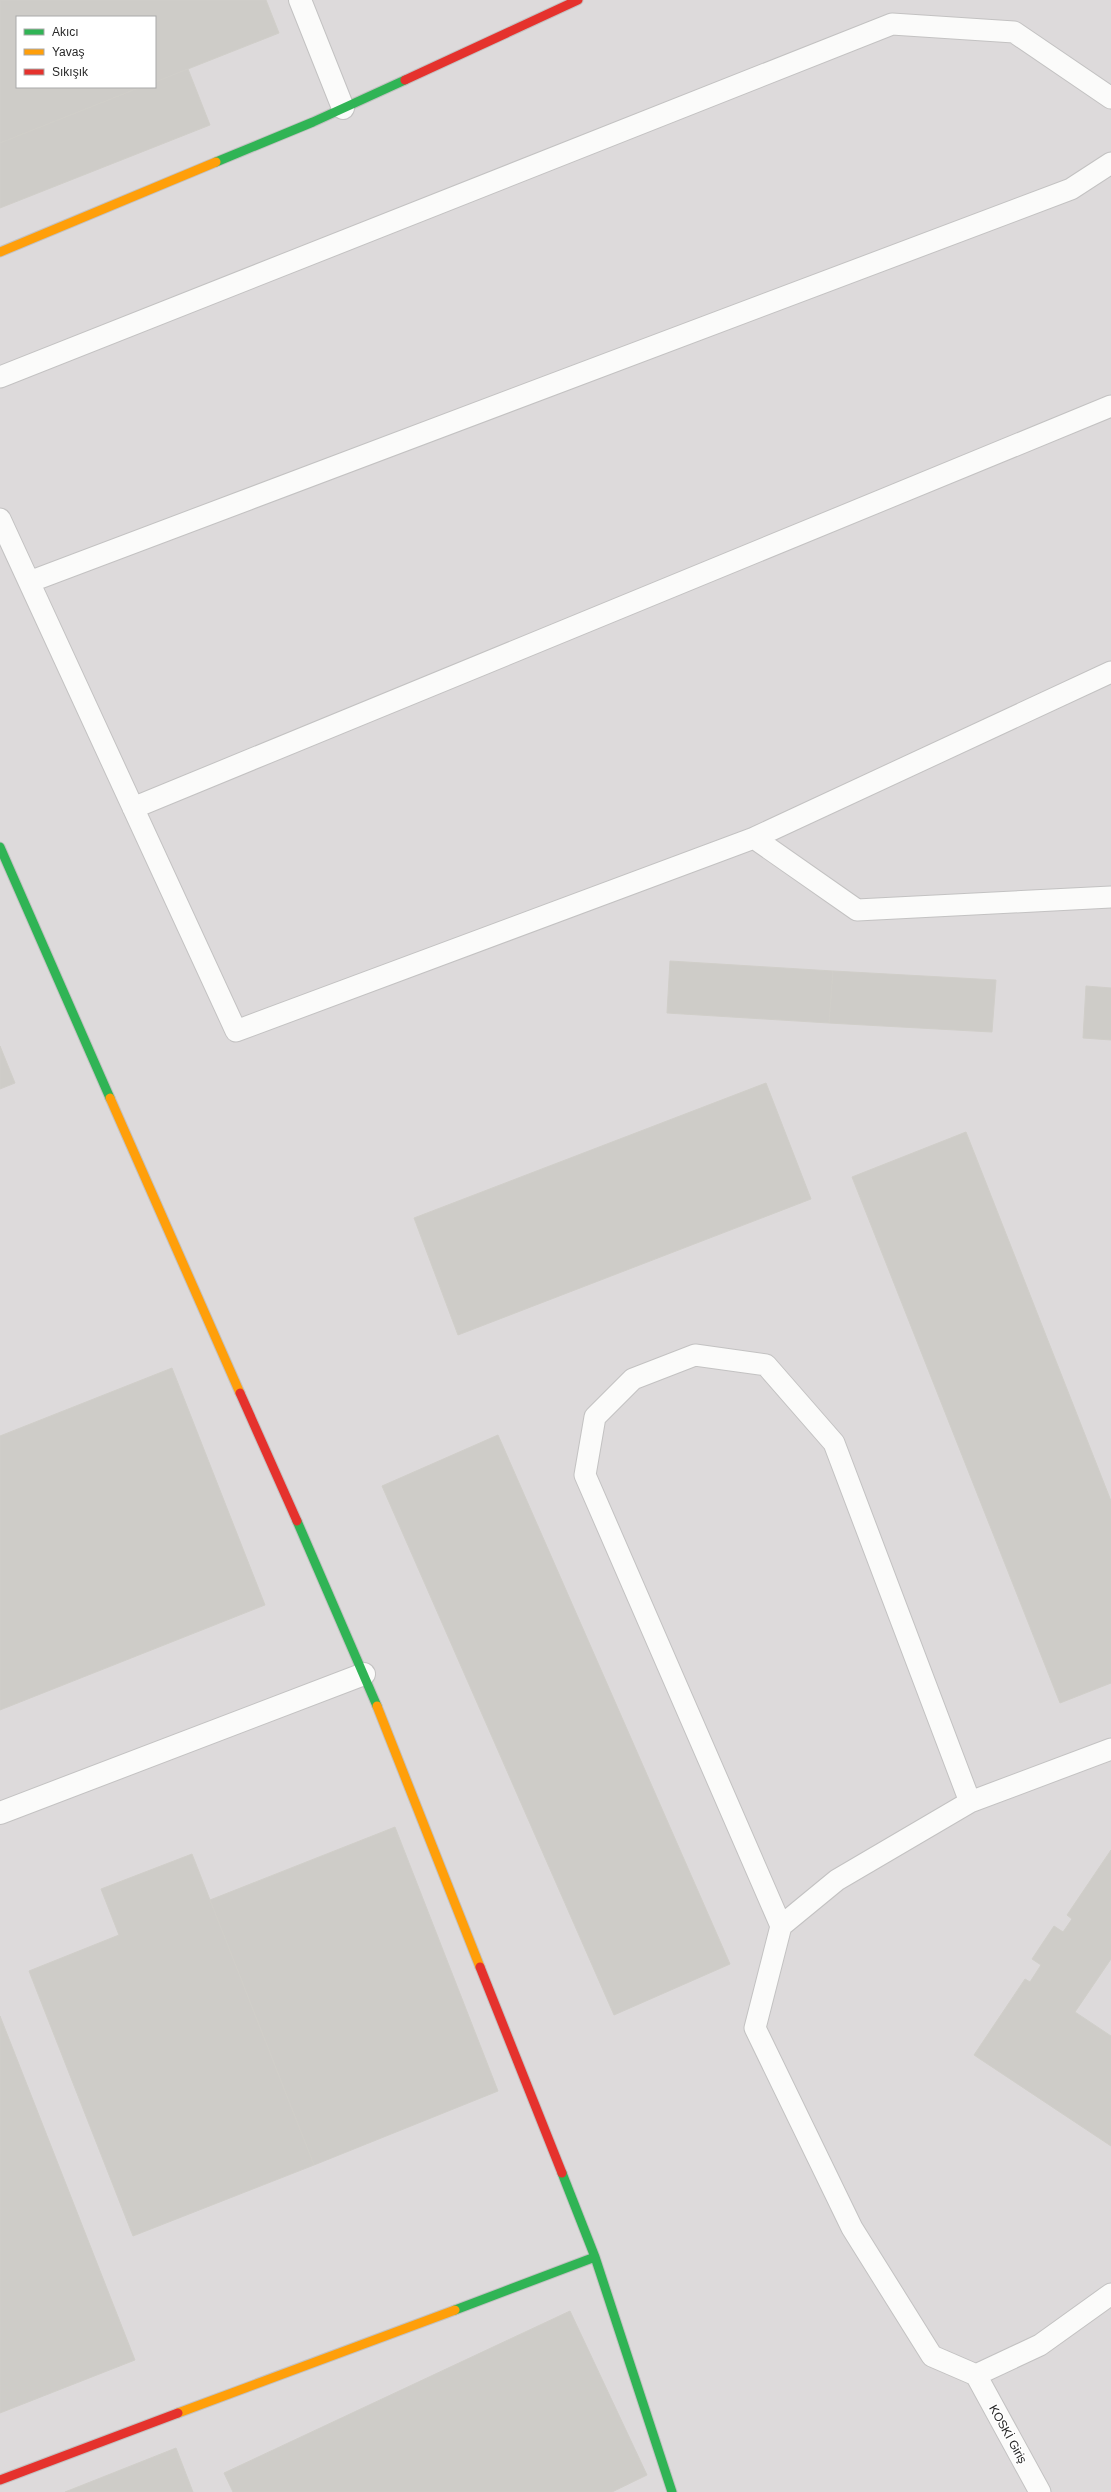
<svg xmlns="http://www.w3.org/2000/svg" width="1111" height="2492" font-family="Arial,sans-serif">
<rect width="100%" height="100%" fill="#e6e3dc"/>
<!-- industrial -->
<path fill="#dddadb" fill-rule="evenodd" d="M 0,0 L 1111,0 L 1111,2492 L 0,2492 ZM 17,17 L 155,17 L 155,87 L 17,87 Z"/>
<!-- building -->
<path fill="#ceccc8" stroke="#d0cec9" d="M 0,0 L 266,0 L 279,33 L 155,82 L 155,17 L 17,17 L 17,87 L 141,87 L 0,143 Z
M 188,69 L 210,125 L 0,208 L 0,143 L 141,87 L 155,87 L 155,82 Z
M 670,961 L 833,971 L 829,1023 L 667,1013 Z
M 833,971 L 996,980 L 992,1032 L 829,1023 Z
M 1086,986 L 1111,988 L 1111,1040 L 1083,1038 Z
M 0,1046 L 15,1083 L 0,1089 Z
M 766,1083 L 811,1199 L 458,1335 L 414,1218 Z
M 966,1132 L 1111,1501 L 1111,1683 L 1060,1703 L 852,1177 Z
M 172,1368 L 265,1605 L 0,1710 L 0,1436 Z
M 498,1435 L 730,1964 L 614,2015 L 382,1486 Z
M 395,1827 L 498,2091 L 314,2165 L 210,1900 Z
M 1111,1850 L 1111,1959 L 1075,2012 L 1111,2036 L 1111,2146 L 974,2055 L 1025,1979 L 1030,1982 L 1041,1965 L 1032,1959 L 1054,1926 L 1063,1932 L 1072,1919 L 1067,1915 Z
M 192,1854 L 314,2165 L 133,2236 L 29,1971 L 119,1935 L 101,1889 Z
M 0,2016 L 135,2360 L 0,2413 Z
M 570,2311 L 647,2475 L 612,2492 L 233,2492 L 224,2473 Z
M 176,2448 L 193,2492 L 65,2492 Z"/>
<g fill="none" stroke-linecap="round" stroke-linejoin="round">
<!-- lane casing -->
<g stroke="#c3c2c2" stroke-width="23">
<path id="lane" d="M 0,377 L 892,24 L 1014,32 L 1111,98
M 0,519 L 236,1031 L 754,838 L 857,910 L 1111,897
M 29,582 L 1071,189 L 1111,163
M 133,808 L 1111,406
M 754,838 L 1111,672
M 1111,1749 L 970,1802 L 837,1880 L 781,1926 L 755,2028 L 852,2228 L 932,2356 L 976,2375 L 1040,2345 L 1111,2294
M 781,1926 L 585,1475 L 595,1417 L 633,1379 L 695,1355 L 766,1365 L 834,1443 L 970,1802
M 976,2375 L 1040,2492"/>
</g>
<!-- street casing -->
<g stroke="#c3c2c2" stroke-width="24">
<path id="street" d="M 300,0 L 343,108
M 0,1813 L 364,1674"/>
</g>
<!-- fast casing -->
<g stroke="#c3c2c2" stroke-width="11">
<path id="fast" d="M 216,162 L 313,122 L 405,80
M 0,847 L 110,1098
M 297,1521 L 377,1706
M 562,2173 L 595,2257 L 672,2492
M 455,2310 L 595,2257"/>
</g>
<!-- slow casing -->
<g stroke="#c3c2c2" stroke-width="11">
<path id="slow" d="M 0,252 L 216,162
M 110,1098 L 240,1393
M 377,1706 L 480,1967
M 178,2413 L 455,2310"/>
</g>
<!-- jam casing -->
<g stroke="#c3c2c2" stroke-width="11">
<path id="jam" d="M 405,80 L 578,0
M 240,1393 L 297,1521
M 480,1967 L 562,2173
M 0,2480 L 178,2413"/>
</g>
<!-- lane -->
<use href="#lane" stroke="#fbfbfa" stroke-width="21"/>
<!-- street -->
<use href="#street" stroke="#fbfbfa" stroke-width="22"/>
<!-- fast -->
<use href="#fast" stroke="#30b455" stroke-width="9"/>
<!-- slow -->
<use href="#slow" stroke="#ff9f0a" stroke-width="9"/>
<!-- jam -->
<use href="#jam" stroke="#e5322d" stroke-width="9"/>
</g>
<g text-anchor="middle" stroke-width="3" stroke-linejoin="round" paint-order="stroke">
<!-- street labels -->
<g font-size="12" fill="#272727" stroke="#fff">
<text transform="translate(1008 2434) rotate(61)" y="4">KOSKİ Giriş</text>
</g>
</g>
<!-- legend -->
<rect x="16" y="16" width="140" height="72" fill="#ffffff" stroke="#a9a9a9"/>
<rect x="24" y="29" width="20" height="6" fill="#30b455" stroke="#a9a9a9"/>
<text x="52" y="36" font-size="12" fill="#272727">Akıcı</text>
<rect x="24" y="49" width="20" height="6" fill="#ff9f0a" stroke="#a9a9a9"/>
<text x="52" y="56" font-size="12" fill="#272727">Yavaş</text>
<rect x="24" y="69" width="20" height="6" fill="#e5322d" stroke="#a9a9a9"/>
<text x="52" y="76" font-size="12" fill="#272727">Sıkışık</text>
</svg>
